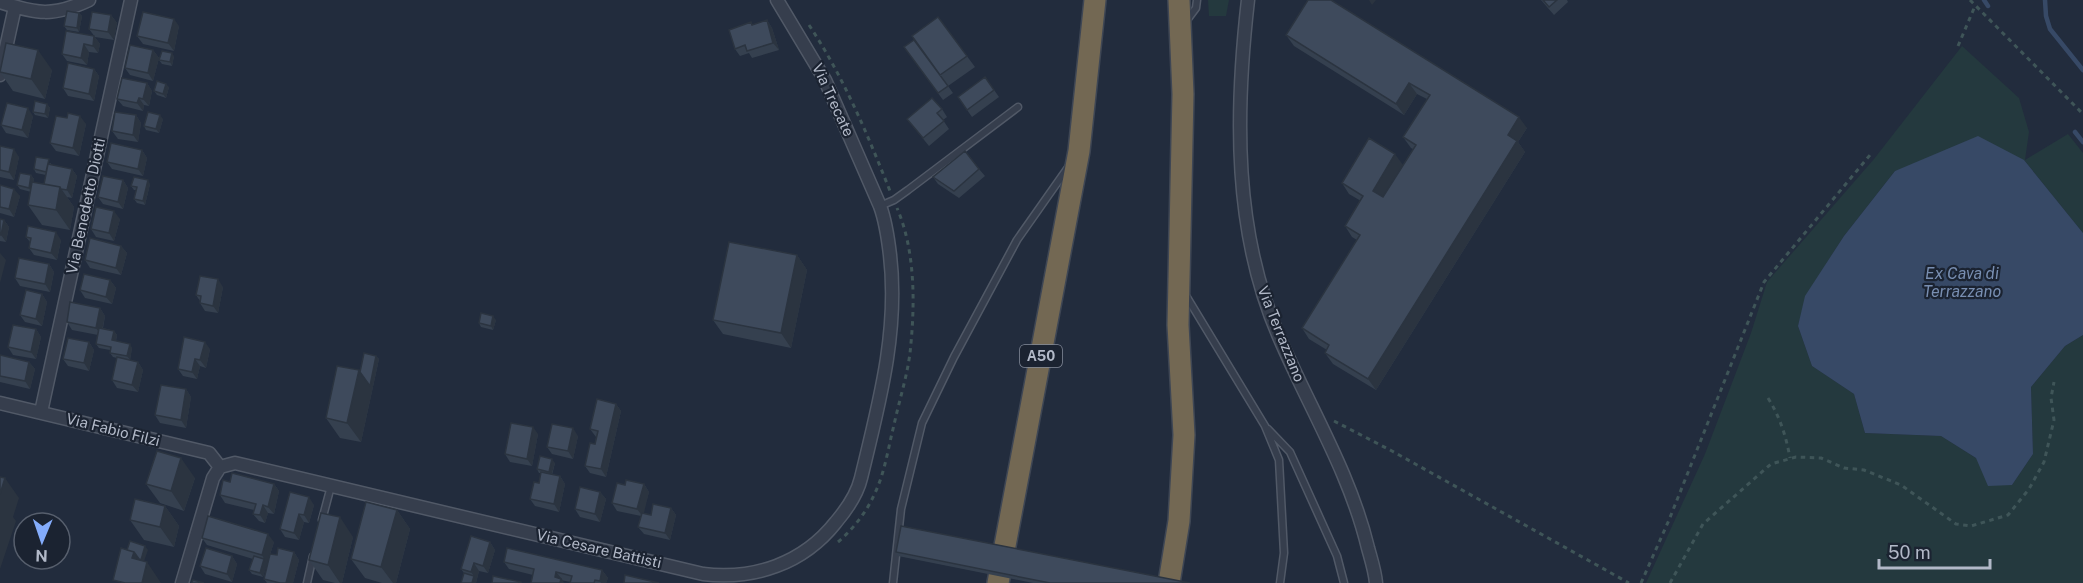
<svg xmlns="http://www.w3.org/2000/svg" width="2083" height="583" font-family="'Public Sans',sans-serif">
<rect width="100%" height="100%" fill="#222c3d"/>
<!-- green -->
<path fill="#24393e" d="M 1208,0 L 1229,0 L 1226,16 L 1209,16 Z
M 1962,46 L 2019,98 L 2029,132 L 2025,160 L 2068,134 L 2083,153 L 2083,233 L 2024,160 L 1895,171 L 1844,236 L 1806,296 L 1798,326 L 1812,366 L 1854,394 L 1865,433 L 1941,436 L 1976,458 L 2012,485 L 2033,454 L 2031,387 L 2065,346 L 2083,335 L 2083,583 L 1646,583 L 1705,454 L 1751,333 L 1767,282 L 1874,159 Z"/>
<!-- water -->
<path fill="#374966" d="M 1978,136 L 2024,160 L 2083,233 L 2083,335 L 2065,346 L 2031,387 L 2033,454 L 2012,485 L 1988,486 L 1976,458 L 1941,436 L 1865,433 L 1854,394 L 1812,366 L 1798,326 L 1805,296 L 1844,236 L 1895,171 Z"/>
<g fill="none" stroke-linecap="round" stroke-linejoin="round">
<!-- stream -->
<path stroke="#374966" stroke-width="4.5" d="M 1984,0 L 1988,6
M 2045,0 L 2046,16 L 2050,29 L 2083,70
M 2075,132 L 2083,142"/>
<!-- lane casing -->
<g stroke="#515967" stroke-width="9">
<path id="lane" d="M 1187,20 L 1196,8 L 1197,0
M 880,206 L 894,200 L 908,190 L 1018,107
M 1185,294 L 1265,426 L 1279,460 L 1284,553 L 1280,583
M 1268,429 L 1290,452 L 1337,556 L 1344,583
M 322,520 L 331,486
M 307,583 L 313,556
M 893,583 L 901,509 L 922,423 L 954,357 L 1017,240 L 1069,166"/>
</g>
<!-- street casing -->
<g stroke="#515967" stroke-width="15">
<path id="street" d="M 1248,0 C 1235,113 1233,233 1280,339 C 1310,409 1350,473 1368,548 C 1371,559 1375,571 1376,583
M 0,2 C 37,14 53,17 89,0
M 0,75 L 15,7
M 0,403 L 209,453 L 220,467
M 41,412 L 131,0
M 182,583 L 213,478 L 220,467 L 235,463 L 703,574 C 754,580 803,564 836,522 C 847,509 857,495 861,478 C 879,404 899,331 890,255 C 888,238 886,222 880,206 L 825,80 L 777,0"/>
</g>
<!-- highway casing -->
<g stroke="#3e4654" stroke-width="24">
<path id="highway" d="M 998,583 L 1079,151 L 1095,0
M 1169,583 L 1179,521 L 1184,435 L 1178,325 L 1183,94 L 1179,0"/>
</g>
<!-- path -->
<path stroke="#3f5558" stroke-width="3" stroke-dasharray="4.5 4.5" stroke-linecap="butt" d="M 1970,0 L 2083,114
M 809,25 C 843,76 867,133 890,191
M 1958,46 L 1975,6
M 1768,398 C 1780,417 1786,436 1790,458
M 1334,421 L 1392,451 L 1629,583
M 838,542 C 852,530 866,513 874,495 C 885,473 888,448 894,425 C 899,401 907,377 910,353 C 915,307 916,252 897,208
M 1641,583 L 1669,520 L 1764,282 L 1870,155
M 1670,583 L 1703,524 L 1771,464 L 1796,457 L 1821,458 L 1844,468 L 1864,470 L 1901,485 L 1956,524 L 1971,526 L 2008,515 L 2029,489 L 2044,462 L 2054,420 L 2051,398 L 2054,382"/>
<!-- lane -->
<use href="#lane" stroke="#363e4d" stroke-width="6"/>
<!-- street -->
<use href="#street" stroke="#363e4d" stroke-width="12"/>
<!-- highway -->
<use href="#highway" stroke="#736853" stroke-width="21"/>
</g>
<!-- wall -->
<path fill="#35404f" d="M 1541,0 L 1567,0 L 1568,2 L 1554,15 Z
M 79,13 L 82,16 L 79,32 L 67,30 L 64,26 Z
M 111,15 L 117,23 L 114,40 L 95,37 L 89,29 Z
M 938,17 L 975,67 L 948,86 L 953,93 L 943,100 L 904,47 L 914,40 Z
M 767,20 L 772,28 L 779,50 L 752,58 L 749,53 L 740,56 L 735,49 L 752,25 Z
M 179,26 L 174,51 L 143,44 L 137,36 Z
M 1286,35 L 1527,128 L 1518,142 L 1525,152 L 1376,390 L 1333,364 L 1325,353 L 1327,350 L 1309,339 L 1302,328 L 1357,240 L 1352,237 L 1345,226 L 1361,201 L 1349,194 L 1342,183 L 1403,165 L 1413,149 L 1411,148 L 1403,137 L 1427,99 L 1417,94 L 1404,115 L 1294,46 Z
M 94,36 L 100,44 L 98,53 L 89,52 L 87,65 L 67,61 L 62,54 Z
M 153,50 L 159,58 L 153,81 L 130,75 L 125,68 Z
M 174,56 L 172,66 L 162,64 L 159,60 Z
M 94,69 L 99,76 L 94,101 L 68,96 L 63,88 Z
M 0,70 L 52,70 L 45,99 L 13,91 L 0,72 Z
M 985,77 L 999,97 L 972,117 L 958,97 Z
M 147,83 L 152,91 L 149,106 L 144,105 L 143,111 L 123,106 L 117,99 Z
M 169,87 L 166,98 L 157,95 L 154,91 Z
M 47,104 L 50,108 L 48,118 L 35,115 L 33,112 Z
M 942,109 L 947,117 L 943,120 L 949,129 L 929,146 L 907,119 Z
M 136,115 L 141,123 L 138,142 L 118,139 L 112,131 Z
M 33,116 L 28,138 L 6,133 L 1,125 Z
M 67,118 L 86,124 L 79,156 L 56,151 L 50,143 Z
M 163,119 L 159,133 L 146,130 L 144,126 Z
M 0,146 L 19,157 L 14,180 L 0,177 Z
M 142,150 L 147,158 L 143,176 L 112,169 L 107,162 Z
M 51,163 L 51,165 L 72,169 L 77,176 L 72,198 L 67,197 L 74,207 L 70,230 L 42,225 L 28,205 L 31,192 L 20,189 L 17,185 L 31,175 L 34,179 L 33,183 L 44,184 L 46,175 L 36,173 L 34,169 Z
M 979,169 L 985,176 L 959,198 L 938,184 L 933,177 Z
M 123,180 L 128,188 L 123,209 L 103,204 L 98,197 Z
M 150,184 L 145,205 L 137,203 L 134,199 L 137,190 L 134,190 L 131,186 Z
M 0,185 L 20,196 L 14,217 L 0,213 Z
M 0,219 L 4,220 L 9,227 L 6,242 L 0,241 Z
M 120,219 L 114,241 L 96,237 L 91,229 Z
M 26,237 L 61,240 L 57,260 L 34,255 L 29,248 L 30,242 Z
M 121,246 L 127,253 L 121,275 L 90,268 L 85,260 Z
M 797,255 L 807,270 L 791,348 L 723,334 L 713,320 Z
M 49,264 L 54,272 L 50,292 L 20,286 L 15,278 Z
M 110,280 L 116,288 L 112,304 L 85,298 L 80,290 Z
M 223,287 L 218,313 L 205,311 L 200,303 L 200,301 L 196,295 Z
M 42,294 L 47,302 L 42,326 L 25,322 L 20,315 Z
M 100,308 L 105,316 L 103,328 L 114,331 L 117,335 L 116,341 L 132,348 L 130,360 L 138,362 L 143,370 L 138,392 L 117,388 L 112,380 L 117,358 L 113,357 L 110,353 L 110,350 L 99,348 L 96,344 L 98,335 L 72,330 L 67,322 Z
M 496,320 L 493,330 L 481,327 L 479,323 Z
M 36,329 L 41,337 L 36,359 L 13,355 L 8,347 Z
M 89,342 L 94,350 L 89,371 L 68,366 L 63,359 Z
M 210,349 L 206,368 L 200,366 L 197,379 L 183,376 L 178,369 Z
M 0,355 L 29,362 L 35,369 L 30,389 L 0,382 Z
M 376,356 L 379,359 L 361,442 L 340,438 L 326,418 L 360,372 Z
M 186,389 L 191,397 L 186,428 L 160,423 L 155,415 Z
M 616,404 L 621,411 L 606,477 L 590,473 L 585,466 L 595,444 L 596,437 L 590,429 Z
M 538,434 L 532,466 L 510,462 L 505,454 Z
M 578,436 L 573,459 L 552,454 L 547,447 Z
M 555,463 L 552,475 L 560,476 L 565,484 L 559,512 L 535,506 L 530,499 L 539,483 L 541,473 L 539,473 L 537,469 Z
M 195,478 L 184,511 L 160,503 L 146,484 Z
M 230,482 L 274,484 L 279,491 L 274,514 L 268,513 L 265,523 L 259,521 L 253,514 L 254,510 L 225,503 L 220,495 Z
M 644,484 L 649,492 L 643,513 L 651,515 L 671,508 L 676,515 L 670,540 L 644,534 L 638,527 L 641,516 L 617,511 L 612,503 L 625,485 Z
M 290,492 L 314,505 L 309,523 L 304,522 L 299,540 L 285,537 L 280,529 Z
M 600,492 L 606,499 L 600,522 L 580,517 L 575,509 Z
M 165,506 L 179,526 L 174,547 L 144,540 L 130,520 Z
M 397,510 L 410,529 L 396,583 L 382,583 L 365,578 L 351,559 Z
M 353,537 L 342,583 L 335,583 L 323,580 L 309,560 Z
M 202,538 L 274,542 L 263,577 L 252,574 L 249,570 L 253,559 L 207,545 Z
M 490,542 L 495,550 L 488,573 L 479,571 L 476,583 L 464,573 L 461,569 Z
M 294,552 L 299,560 L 293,583 L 267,583 L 264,579 L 277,555 Z
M 896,552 L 1190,583 L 1033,583 L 898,556 Z
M 232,556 L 237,564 L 232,582 L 205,574 L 200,566 Z
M 504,562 L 602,570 L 608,578 L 606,583 L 570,583 L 571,582 L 533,575 L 509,569 Z"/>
<!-- shaded-wall -->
<path fill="#2b3440" d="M 1369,0 L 1376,0 L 1372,5 Z
M 79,13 L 82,16 L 79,32 L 77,28 Z
M 111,15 L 117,23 L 114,40 L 108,32 Z
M 174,19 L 179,26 L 174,51 L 168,43 Z
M 767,20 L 772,28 L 779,50 L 773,43 Z
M 94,36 L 100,44 L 98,53 L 93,46 Z
M 84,44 L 89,52 L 87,65 L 81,58 Z
M 38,50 L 52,70 L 45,99 L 31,79 Z
M 153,50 L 159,58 L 153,81 L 148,73 Z
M 172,53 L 174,56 L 172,66 L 170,62 Z
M 94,69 L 99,76 L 94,101 L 89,94 Z
M 147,83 L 152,91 L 149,106 L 143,99 Z
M 1409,83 L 1417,94 L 1404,115 L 1396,104 Z
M 166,84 L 169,87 L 166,98 L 163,94 Z
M 139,98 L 144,105 L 143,111 L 137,103 Z
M 47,104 L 50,108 L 48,118 L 45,114 Z
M 28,108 L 33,116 L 28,138 L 22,130 Z
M 136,115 L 141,123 L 138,142 L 133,135 Z
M 160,115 L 163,119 L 159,133 L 156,129 Z
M 80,116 L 86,124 L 79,156 L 73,148 Z
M 1519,117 L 1527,128 L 1518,142 L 1525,152 L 1376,390 L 1368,379 L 1508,135 Z
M 14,149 L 19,157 L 14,180 L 9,172 Z
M 142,150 L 147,158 L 143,176 L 138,169 Z
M 1395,154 L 1403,165 L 1380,202 L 1373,191 Z
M 72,169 L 77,176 L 72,198 L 67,190 Z
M 31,175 L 34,179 L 31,192 L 29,188 Z
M 123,180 L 128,188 L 123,209 L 118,202 Z
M 148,180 L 150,184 L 145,205 L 143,201 Z
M 60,187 L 74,207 L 70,230 L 56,210 Z
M 14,189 L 20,196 L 14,217 L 9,209 Z
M 114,211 L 120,219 L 114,241 L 109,233 Z
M 4,220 L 9,227 L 6,242 L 1,235 Z
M 56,232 L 61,240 L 57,260 L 51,253 Z
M 121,246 L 127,253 L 121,275 L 116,268 Z
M 0,253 L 6,260 L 0,283 Z
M 797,255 L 807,270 L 791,348 L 781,333 Z
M 49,264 L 54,272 L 50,292 L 45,284 Z
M 218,279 L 223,287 L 218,313 L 213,306 Z
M 110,280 L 116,288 L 112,304 L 106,297 Z
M 42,294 L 47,302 L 42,326 L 36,319 Z
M 100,308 L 105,316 L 101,335 L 96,328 Z
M 493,316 L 496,320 L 493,330 L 491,326 Z
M 36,329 L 41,337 L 36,359 L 31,352 Z
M 114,331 L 117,335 L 115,344 L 112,340 Z
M 89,342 L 94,350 L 89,371 L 84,363 Z
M 205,342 L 210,349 L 206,368 L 200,360 Z
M 130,344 L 132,348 L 130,360 L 127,356 Z
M 376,356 L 379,359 L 361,442 L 347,423 L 359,370 L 370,386 Z
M 195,359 L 200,366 L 197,379 L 192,372 Z
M 29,362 L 35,369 L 30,389 L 25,381 Z
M 138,362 L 143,370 L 138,392 L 132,385 Z
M 186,389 L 191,397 L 186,428 L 181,420 Z
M 616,404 L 621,411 L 606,477 L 601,469 Z
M 533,427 L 538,434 L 532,466 L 527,459 Z
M 573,428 L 578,436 L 573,459 L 568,451 Z
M 181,458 L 195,478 L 184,511 L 171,491 Z
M 552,459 L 555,463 L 551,476 L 549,472 Z
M 560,476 L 565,484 L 559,512 L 554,504 Z
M 5,478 L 19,498 L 13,517 L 16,521 L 0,569 L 0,494 Z
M 274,484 L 279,491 L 274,514 L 268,507 Z
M 644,484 L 649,492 L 643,517 L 637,509 Z
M 600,492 L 606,499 L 600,522 L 595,514 Z
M 309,497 L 314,505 L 309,523 L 304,515 Z
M 263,505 L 268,513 L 265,523 L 260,515 Z
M 165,506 L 179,526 L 174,547 L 160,527 Z
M 671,508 L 676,515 L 670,540 L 665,533 Z
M 397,510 L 410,529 L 396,583 L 393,583 L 381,567 Z
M 299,514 L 304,522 L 299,540 L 294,533 Z
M 340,517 L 353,537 L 342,583 L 340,583 L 328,565 Z
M 268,534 L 274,542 L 263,577 L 260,573 L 264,559 L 262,555 Z
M 490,542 L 495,550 L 488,573 L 483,566 Z
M 145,546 L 148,550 L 143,564 L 141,560 Z
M 134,552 L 146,569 L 147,562 L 161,583 L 142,583 L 132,558 Z
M 294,552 L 299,560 L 293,583 L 286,583 Z
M 232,556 L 237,564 L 232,582 L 227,574 Z
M 474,563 L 479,571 L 476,583 L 472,583 L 474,576 L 471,572 Z
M 602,570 L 608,578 L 606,583 L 601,583 L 600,581 Z
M 556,572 L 562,579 L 564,583 L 559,583 L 555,577 Z"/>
<!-- building -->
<path fill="#3e4a5c" stroke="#2b3440" stroke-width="1.5" d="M 1308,0 L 1331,0 L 1519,117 L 1508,135 L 1517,141 L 1368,379 L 1325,353 L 1329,345 L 1302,328 L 1360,235 L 1345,226 L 1363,196 L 1342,183 L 1369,138 L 1395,154 L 1373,191 L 1383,197 L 1416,145 L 1403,137 L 1430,95 L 1409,83 L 1396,104 L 1286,35 Z
M 1543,0 L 1557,0 L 1549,7 Z
M 67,11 L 79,13 L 77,28 L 64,26 Z
M 92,12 L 111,15 L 108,32 L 89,29 Z
M 143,12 L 174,19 L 168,43 L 137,36 Z
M 938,17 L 967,56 L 940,75 L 912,36 Z
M 767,20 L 773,43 L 747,51 L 745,45 L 735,49 L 729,30 L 751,22 L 752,25 Z
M 66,31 L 94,36 L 93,46 L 84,44 L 81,58 L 62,54 Z
M 914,40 L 948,86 L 938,93 L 904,47 Z
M 6,43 L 38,50 L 31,79 L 0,72 Z
M 130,45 L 153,50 L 148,73 L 125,68 Z
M 162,51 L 172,53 L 170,62 L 159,60 Z
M 68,63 L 94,69 L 89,94 L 63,88 Z
M 985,77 L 994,90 L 967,110 L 958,97 Z
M 122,78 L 147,83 L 143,99 L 139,98 L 137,103 L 117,99 Z
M 157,81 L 166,84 L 163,94 L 154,91 Z
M 932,98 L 942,109 L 937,113 L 944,121 L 923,138 L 907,119 Z
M 35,101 L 47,104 L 45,114 L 33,112 Z
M 7,103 L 28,108 L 22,130 L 1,125 Z
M 115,112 L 136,115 L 133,135 L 112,131 Z
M 148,112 L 160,115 L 156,129 L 144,126 Z
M 68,113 L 80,116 L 73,148 L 50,143 L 56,116 L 67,118 Z
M 111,143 L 142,150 L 138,169 L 107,162 Z
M 0,146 L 14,149 L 9,172 L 0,170 Z
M 965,151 L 979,169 L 954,191 L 933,177 Z
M 36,157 L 49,159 L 46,172 L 34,169 Z
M 48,164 L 72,169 L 67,190 L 61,189 L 60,187 L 44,184 Z
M 20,173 L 31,175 L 29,188 L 17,185 Z
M 103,176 L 123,180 L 118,202 L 98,197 Z
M 134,177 L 148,180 L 143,201 L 134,199 L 137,187 L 131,186 Z
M 32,182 L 60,187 L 56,210 L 28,205 Z
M 0,185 L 14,189 L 9,209 L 0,207 Z
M 96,207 L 114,211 L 109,233 L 91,229 Z
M 0,219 L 4,220 L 1,235 L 0,235 Z
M 28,226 L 56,232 L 51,253 L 29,248 L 31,238 L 26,237 Z
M 90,238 L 121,246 L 116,268 L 85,260 Z
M 729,242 L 797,255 L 781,333 L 713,320 Z
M 19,258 L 49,264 L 45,284 L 15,278 Z
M 84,274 L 110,280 L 106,297 L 80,290 Z
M 200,276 L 218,279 L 213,306 L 200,303 L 201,296 L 196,295 Z
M 26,290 L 42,294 L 36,319 L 20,315 Z
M 70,302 L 100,308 L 96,328 L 67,322 Z
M 481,313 L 493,316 L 491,326 L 479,323 Z
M 13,325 L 36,329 L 31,352 L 8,347 Z
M 99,328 L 114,331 L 112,340 L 130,344 L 127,356 L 110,353 L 111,347 L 96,344 Z
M 184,337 L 205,342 L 200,360 L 195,359 L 192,372 L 178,369 Z
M 68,338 L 89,342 L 84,363 L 63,359 Z
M 364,353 L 376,356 L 370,386 L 360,372 Z
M 0,355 L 29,362 L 25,381 L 0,376 Z
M 117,357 L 138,362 L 132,385 L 112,380 Z
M 337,366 L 359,370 L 347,423 L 326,418 Z
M 161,385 L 186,389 L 181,420 L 155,415 Z
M 597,399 L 616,404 L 601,469 L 585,466 L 590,443 L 595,444 L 598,431 L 590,429 Z
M 511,423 L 533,427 L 527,459 L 505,454 Z
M 552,424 L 573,428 L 568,451 L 547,447 Z
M 157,451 L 181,458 L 171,491 L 146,484 Z
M 540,456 L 552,459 L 549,472 L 537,469 Z
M 541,472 L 560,476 L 554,504 L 530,499 L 534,482 L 539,483 Z
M 232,473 L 274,484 L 268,507 L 263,505 L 260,515 L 253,514 L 256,504 L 220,495 L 223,480 L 230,482 Z
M 0,477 L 5,478 L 0,494 Z
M 626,480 L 644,484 L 637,509 L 612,503 L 617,483 L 625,485 Z
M 580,487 L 600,492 L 595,514 L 575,509 Z
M 290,492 L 309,497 L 304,515 L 299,514 L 294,533 L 280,529 Z
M 135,499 L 165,506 L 160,527 L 130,520 Z
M 366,502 L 397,510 L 381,567 L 351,559 Z
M 653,504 L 671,508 L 665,533 L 638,527 L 642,513 L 651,515 Z
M 321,513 L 340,517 L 328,565 L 309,560 Z
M 208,516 L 268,534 L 262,555 L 202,538 Z
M 901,526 L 1190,583 L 1050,583 L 896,552 Z
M 471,536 L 490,542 L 483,566 L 474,563 L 471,572 L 461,569 Z
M 130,541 L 145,546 L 141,560 L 139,559 L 134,552 L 127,550 Z
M 121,548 L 134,552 L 132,558 L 147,562 L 142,583 L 125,583 L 113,580 Z
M 206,548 L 232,556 L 227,574 L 200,566 Z
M 278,548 L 294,552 L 286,583 L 280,583 L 264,579 L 270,554 L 277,555 Z
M 507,548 L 602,570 L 600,581 L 595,580 L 594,583 L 570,583 L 572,576 L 556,572 L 555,577 L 561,579 L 560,583 L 531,583 L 534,569 L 504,562 Z
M 254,556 L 264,559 L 260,573 L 249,570 Z
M 464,573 L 474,576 L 472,583 L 461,583 Z
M 625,575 L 659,583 L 624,583 Z
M 493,576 L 521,582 L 521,583 L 492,583 Z
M 193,580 L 204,583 L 192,583 Z"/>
<g text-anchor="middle" stroke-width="4.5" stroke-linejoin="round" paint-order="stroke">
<!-- shield labels -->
<rect fill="#1b2331" stroke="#858c9b" stroke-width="1.5" x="1020" y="345" width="42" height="22" rx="4.5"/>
<g font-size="14" font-weight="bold" fill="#b2b9c8">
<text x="1041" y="361">A50</text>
</g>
<!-- street labels -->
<g font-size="15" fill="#b2b9c8" stroke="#1b2331">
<text transform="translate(833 100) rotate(65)" y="5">Via Trecate</text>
<text transform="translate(86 206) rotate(-78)" y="5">Via Benedetto Diotti</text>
<text transform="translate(1281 334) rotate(68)" y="5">Via Terrazzano</text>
<text transform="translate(113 430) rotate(14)" y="5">Via Fabio Filzi</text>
<text transform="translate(599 549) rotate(13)" y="5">Via Cesare Battisti</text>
</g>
<!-- water labels -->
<g font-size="16" font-style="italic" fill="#788eb1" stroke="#1b2331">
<text x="1962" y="279">Ex Cava di<tspan x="1962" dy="18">Terrazzano</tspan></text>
</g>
</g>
<!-- north arrow -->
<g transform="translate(42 541) rotate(182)"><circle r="28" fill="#1b2331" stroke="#575f6d" stroke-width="1.5"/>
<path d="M0-4.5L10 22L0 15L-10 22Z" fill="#84acfb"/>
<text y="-9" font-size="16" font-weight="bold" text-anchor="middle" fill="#b2b9c8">N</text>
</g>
<!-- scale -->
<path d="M1879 559v9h111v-9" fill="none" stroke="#b2b9c8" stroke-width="3"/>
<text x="1888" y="559" font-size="18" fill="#b2b9c8" stroke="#1b2331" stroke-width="4.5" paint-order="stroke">50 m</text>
</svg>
